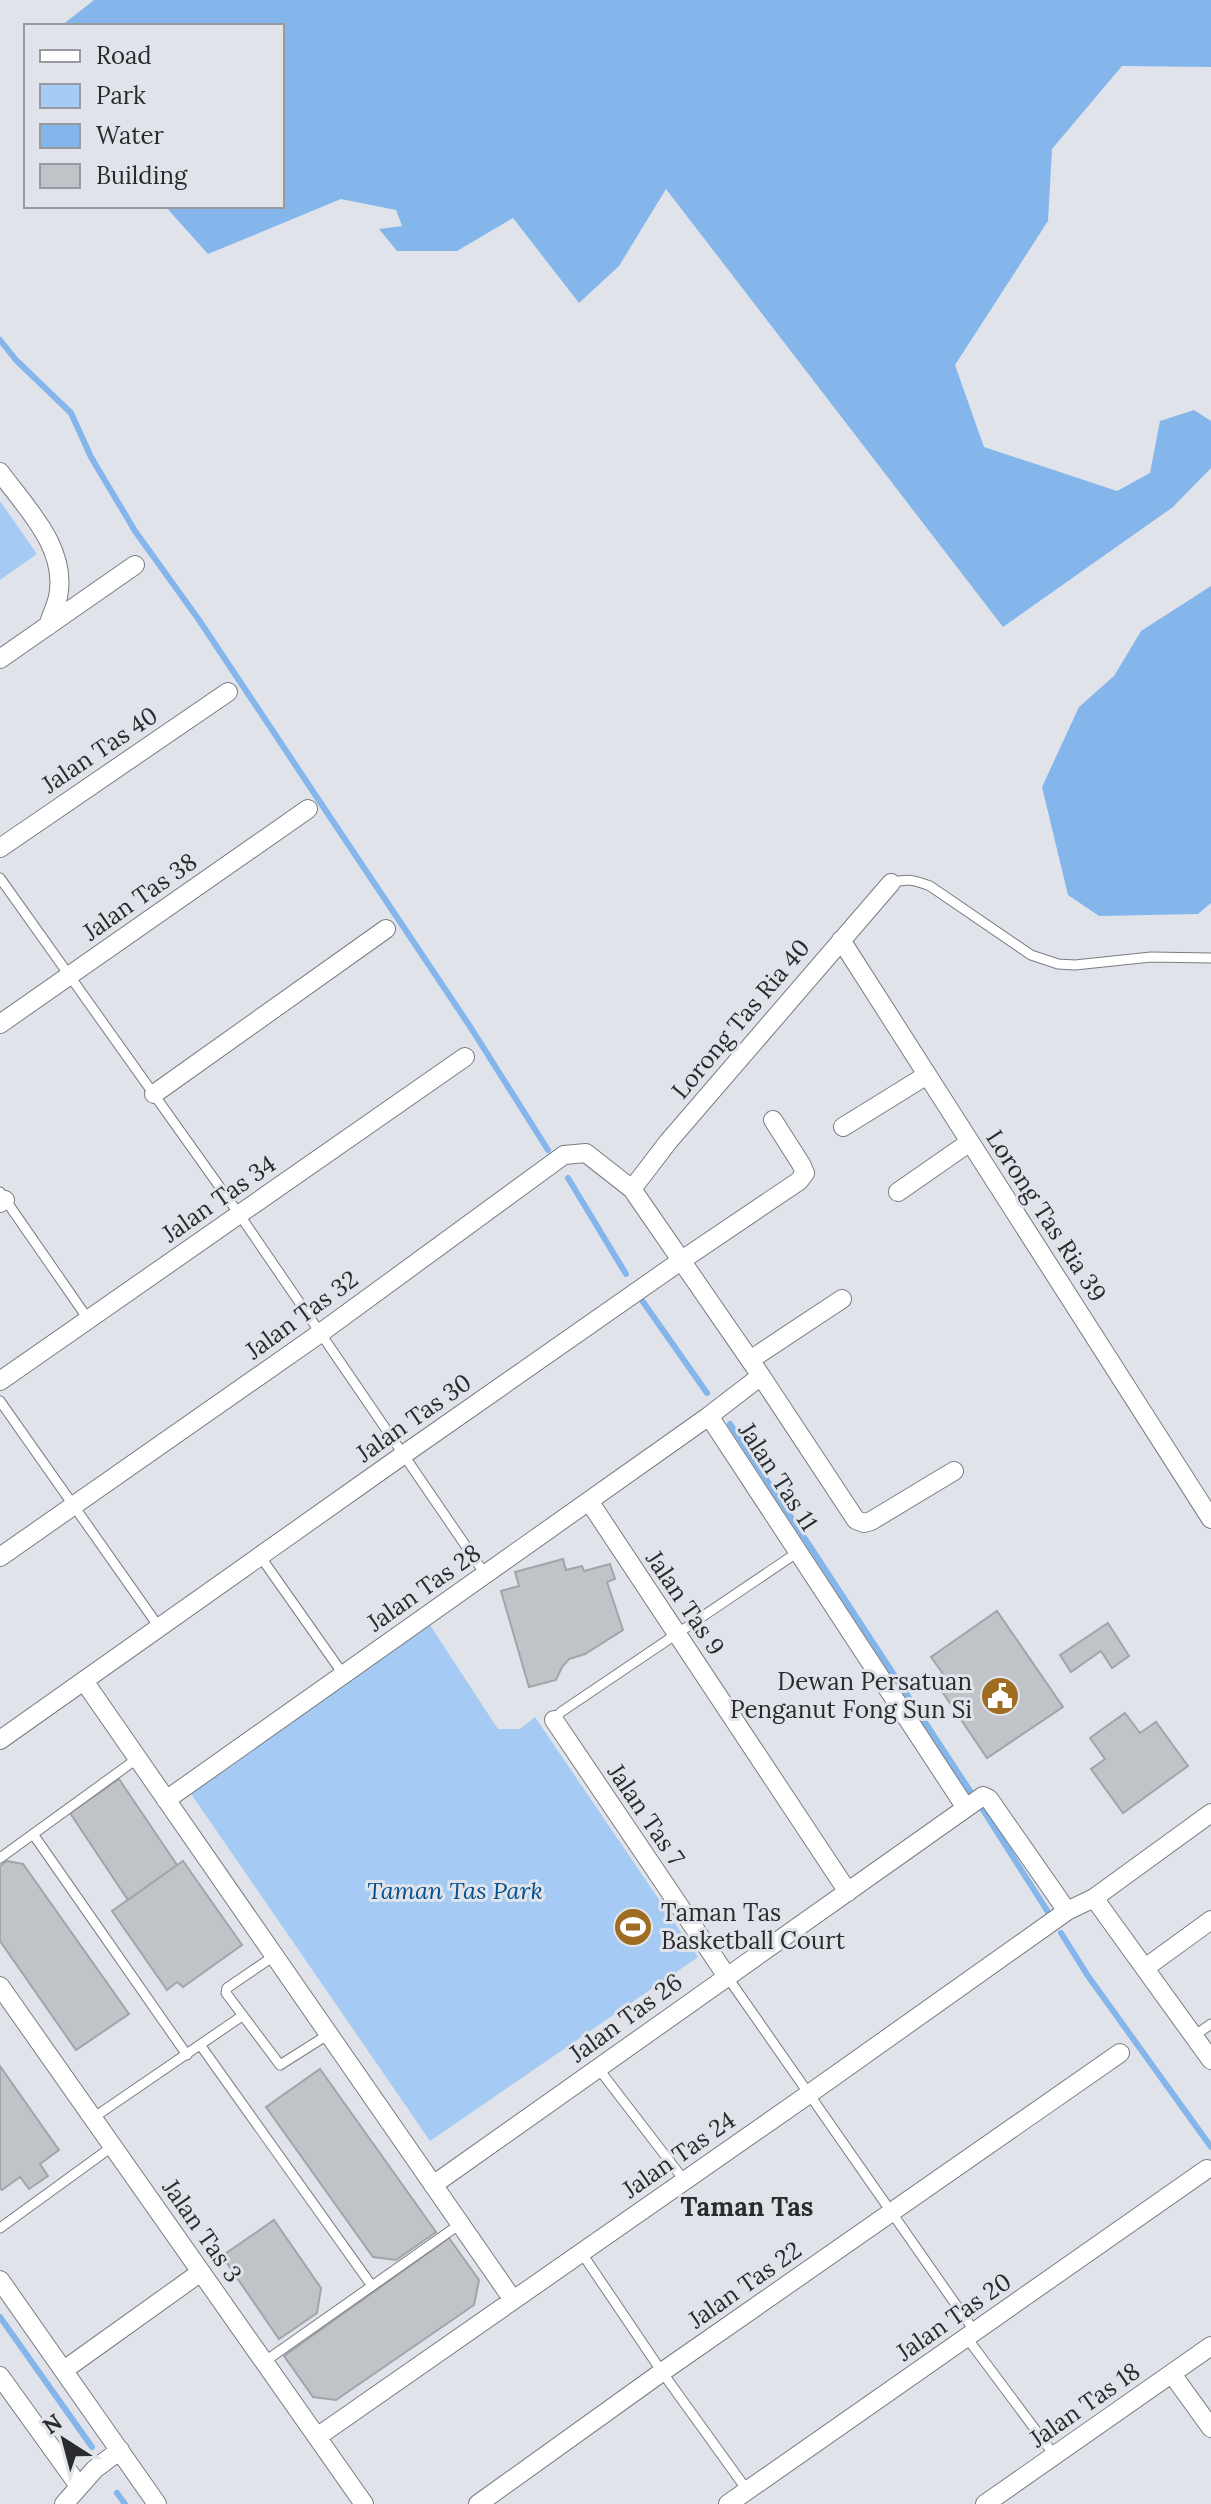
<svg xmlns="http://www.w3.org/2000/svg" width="1211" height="2504" font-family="Lora,serif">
<rect width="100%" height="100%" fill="#e0e4ea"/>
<!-- green -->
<path fill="#a5cbf4" d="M 0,501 L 37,554 L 0,580 Z
M 428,1622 L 498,1729 L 520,1729 L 535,1717 L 698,1957 L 430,2141 L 187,1788 Z"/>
<!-- water -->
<path fill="#84b5eb" d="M 94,0 L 1211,0 L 1211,67 L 1122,66 L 1052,149 L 1048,221 L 955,365 L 984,447 L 1117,491 L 1150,473 L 1160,421 L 1194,410 L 1211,421 L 1211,468 L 1173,507 L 1003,627 L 666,189 L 619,266 L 579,303 L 513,218 L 457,251 L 397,251 L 379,229 L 402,226 L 396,210 L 341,199 L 208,254 L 165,206 L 282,206 L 282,26 L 61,26 Z
M 1211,586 L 1211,903 L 1198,914 L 1099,916 L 1068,895 L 1042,787 L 1079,707 L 1114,676 L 1141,631 Z"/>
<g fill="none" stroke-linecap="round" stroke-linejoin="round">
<!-- stream -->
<path stroke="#84b5eb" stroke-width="6" d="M 0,340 L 16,360 L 71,413 L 91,457 L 135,531 L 199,620 L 332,820 L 471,1028 L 548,1150
M 568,1178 L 626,1274
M 641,1299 L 707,1393
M 730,1424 L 970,1791
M 983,1810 L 1048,1912
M 1061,1933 L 1088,1976 L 1211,2147
M 0,2317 L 92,2447
M 117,2493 L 125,2504"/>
</g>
<!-- building -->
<path fill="#c0c4c9" stroke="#a1a5aa" stroke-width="2" d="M 563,1559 L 566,1570 L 582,1566 L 584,1571 L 610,1564 L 615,1579 L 607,1582 L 623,1630 L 585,1654 L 569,1659 L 562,1667 L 556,1680 L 529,1687 L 501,1591 L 519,1586 L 515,1572 Z
M 997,1611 L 1063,1707 L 987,1758 L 937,1684 L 946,1678 L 931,1657 Z
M 1108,1623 L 1129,1656 L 1112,1668 L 1101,1651 L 1071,1672 L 1060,1655 Z
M 1125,1713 L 1140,1733 L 1156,1722 L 1188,1766 L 1123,1813 L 1091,1769 L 1105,1759 L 1090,1738 Z
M 119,1779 L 177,1865 L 128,1900 L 70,1813 Z
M 7,1861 L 23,1864 L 129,2014 L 76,2050 L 0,1941 L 0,1866 Z
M 183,1861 L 242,1945 L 183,1987 L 177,1982 L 167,1990 L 112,1911 Z
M 0,2066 L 59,2150 L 40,2164 L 48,2176 L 29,2189 L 20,2177 L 2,2190 L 0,2188 Z
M 320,2069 L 436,2232 L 396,2260 L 373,2257 L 266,2107 Z
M 274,2220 L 321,2288 L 317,2313 L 279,2339 L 222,2256 Z
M 449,2238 L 479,2280 L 474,2305 L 336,2400 L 313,2397 L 284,2356 Z"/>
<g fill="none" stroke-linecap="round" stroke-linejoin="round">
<!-- service casing -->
<g stroke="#797d82" stroke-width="11">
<path id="service" d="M 0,878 L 239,1214 L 485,1574
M 891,883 C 906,878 915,880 930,886 L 1031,955 L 1058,964 L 1075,965 L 1151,957 L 1211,958
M 0,1192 L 88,1319
M 0,1401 L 159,1627
M 260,1556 L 343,1674
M 554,1720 L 561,1712 L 798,1552
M 33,1834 L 187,2055
M 0,1858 L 138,1758
M 274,1956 L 227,1988 L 226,1993 L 280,2065 L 329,2034
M 726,1975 L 975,2332
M 1194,2036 L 1211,2024
M 201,2046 L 372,2286
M 598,2068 L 684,2180
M 93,2118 L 242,2016
M 0,2228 L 113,2146
M 581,2252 L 662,2372 L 747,2490
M 967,2338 L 1055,2456
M 264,2362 L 460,2224"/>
</g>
<!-- minor casing -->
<g stroke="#797d82" stroke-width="20">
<path id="minor" d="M 0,472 C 26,508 68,548 58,597 C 56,606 51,616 48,626
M 0,659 L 135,565
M 0,848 L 228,692
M 841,940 L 1211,1519
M 0,1024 L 308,809
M 154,1094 L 386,929
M 843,1127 L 927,1075
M 632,1189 L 668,1142 L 891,883
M 898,1192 L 970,1142
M 0,1203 L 5,1200
M 750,1360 L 842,1299
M 761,1376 L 856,1520 L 864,1523 L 871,1521 L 954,1471
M 0,1381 L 465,1057
M 589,1501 L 848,1892
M 0,1557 L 319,1334 L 564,1155 L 586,1153 L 632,1189 L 761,1376 L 709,1416 L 966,1808
M 84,1681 L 513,2300
M 554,1720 L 726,1975
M 0,1740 L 403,1455 L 682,1260 L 799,1181 L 805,1173 L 801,1164 L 773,1120
M 166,1800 L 709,1416
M 1094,1898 L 1211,2060
M 1145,1968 L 1211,1920
M 0,1986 L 364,2504
M 433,2185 L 983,1796 L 989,1799 L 1067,1911 L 1094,1898 L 1211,1813
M 0,2280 L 157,2504
M 64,2370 L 201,2272
M 1172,2374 L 1211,2428
M 0,2376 L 79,2486
M 317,2437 L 809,2094 L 1067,1911
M 64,2504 L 95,2469 L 120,2450
M 478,2504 L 662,2372 L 1120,2053
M 728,2504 L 1207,2169
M 985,2504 L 1211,2346"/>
</g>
<!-- service -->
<use href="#service" stroke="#fff" stroke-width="9"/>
<!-- minor -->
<use href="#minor" stroke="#fff" stroke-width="18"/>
</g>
<!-- icons -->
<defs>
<g id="civic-disc" transform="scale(2)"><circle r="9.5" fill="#9f6c23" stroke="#e0e4ea"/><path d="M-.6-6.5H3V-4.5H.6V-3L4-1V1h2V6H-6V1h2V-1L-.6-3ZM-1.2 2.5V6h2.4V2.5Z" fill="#fff"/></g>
<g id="stadium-disc" transform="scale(2)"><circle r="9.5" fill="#9f6c23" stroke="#e0e4ea"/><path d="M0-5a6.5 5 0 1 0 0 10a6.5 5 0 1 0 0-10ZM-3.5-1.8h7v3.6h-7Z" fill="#fff"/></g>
</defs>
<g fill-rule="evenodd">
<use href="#civic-disc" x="1000" y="1696"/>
<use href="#stadium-disc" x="633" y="1927"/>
</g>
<g text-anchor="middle" stroke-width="6" stroke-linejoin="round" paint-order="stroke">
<!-- street labels -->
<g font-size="24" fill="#292b2d" stroke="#e0e4ea">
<text transform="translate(100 750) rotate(-34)" y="8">Jalan Tas 40</text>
<text transform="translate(140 897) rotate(-35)" y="8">Jalan Tas 38</text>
<text transform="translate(741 1019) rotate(-50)" y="8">Lorong Tas Ria 40</text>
<text transform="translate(219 1199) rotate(-35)" y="8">Jalan Tas 34</text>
<text transform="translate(1046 1216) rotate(57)" y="8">Lorong Tas Ria 39</text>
<text transform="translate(302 1315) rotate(-36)" y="8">Jalan Tas 32</text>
<text transform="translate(414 1418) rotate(-35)" y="8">Jalan Tas 30</text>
<text transform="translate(778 1477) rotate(57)" y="8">Jalan Tas 11</text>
<text transform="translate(424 1588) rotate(-35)" y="8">Jalan Tas 28</text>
<text transform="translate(685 1603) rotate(56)" y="8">Jalan Tas 9</text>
<text transform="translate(646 1815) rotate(56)" y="8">Jalan Tas 7</text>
<text transform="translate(626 2018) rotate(-36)" y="8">Jalan Tas 26</text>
<text transform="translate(679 2155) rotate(-35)" y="8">Jalan Tas 24</text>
<text transform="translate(202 2231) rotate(55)" y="8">Jalan Tas 3</text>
<text transform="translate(745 2285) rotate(-35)" y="8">Jalan Tas 22</text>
<text transform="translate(954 2317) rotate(-35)" y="8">Jalan Tas 20</text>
<text transform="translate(1085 2405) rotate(-35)" y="8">Jalan Tas 18</text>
</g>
<!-- poi labels -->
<g font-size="24" fill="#292b2d" stroke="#e0e4ea" text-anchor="end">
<text x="972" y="1690">Dewan Persatuan<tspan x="972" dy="28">Penganut Fong Sun Si</tspan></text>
<text x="661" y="1921" text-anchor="start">Taman Tas<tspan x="661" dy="28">Basketball Court</tspan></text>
</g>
<!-- park labels -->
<g font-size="24" font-style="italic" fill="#045190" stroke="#e0e4ea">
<text x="455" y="1899">Taman Tas Park</text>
</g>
<!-- neighbourhood labels -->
<g font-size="26" font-weight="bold" fill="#292b2d" stroke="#e0e4ea">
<text x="747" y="2216">Taman Tas</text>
</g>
</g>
<!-- legend -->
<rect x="24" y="24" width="260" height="184" fill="#e0e4ea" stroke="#979a9e" stroke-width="2"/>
<rect x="40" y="50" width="40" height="12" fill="#ffffff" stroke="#979a9e" stroke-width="2"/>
<text x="96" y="64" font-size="24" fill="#292b2d">Road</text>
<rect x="40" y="84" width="40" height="24" fill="#a5cbf4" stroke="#979a9e" stroke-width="2"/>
<text x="96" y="104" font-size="24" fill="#292b2d">Park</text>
<rect x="40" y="124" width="40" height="24" fill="#84b5eb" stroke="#979a9e" stroke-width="2"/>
<text x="96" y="144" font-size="24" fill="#292b2d">Water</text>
<rect x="40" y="164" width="40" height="24" fill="#c0c4c9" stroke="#979a9e" stroke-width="2"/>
<text x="96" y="184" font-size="24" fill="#292b2d">Building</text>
<!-- north arrow -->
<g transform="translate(64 2440) rotate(324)" stroke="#e0e4ea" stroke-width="6" paint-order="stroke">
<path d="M0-6L14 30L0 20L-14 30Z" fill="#292b2d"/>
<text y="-12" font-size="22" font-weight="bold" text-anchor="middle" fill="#292b2d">N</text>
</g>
</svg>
